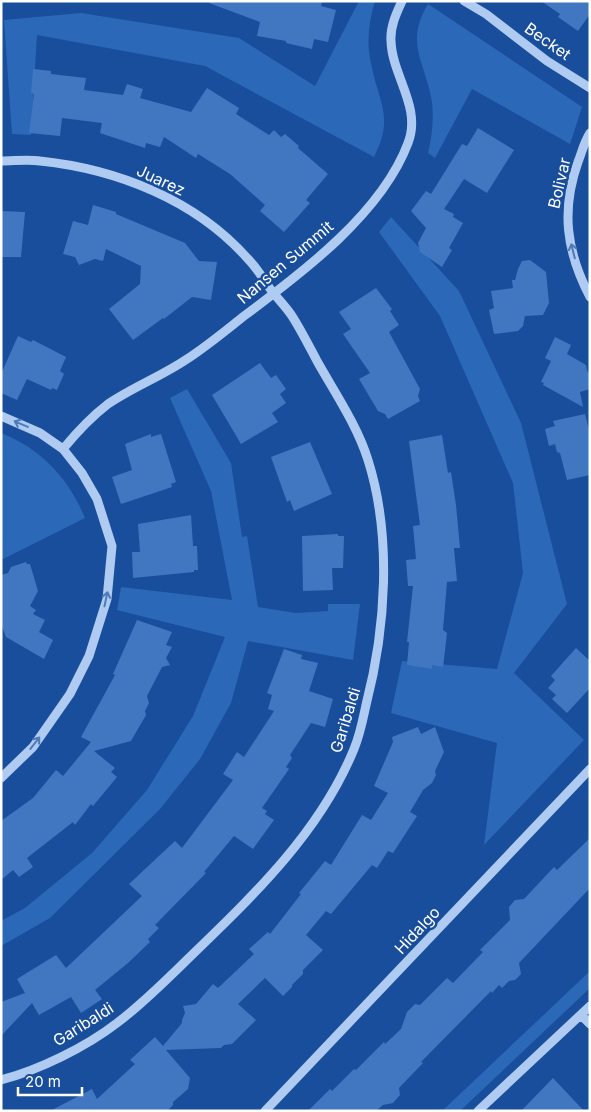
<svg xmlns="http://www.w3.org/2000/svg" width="591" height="1112" font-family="Inter,sans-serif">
<rect width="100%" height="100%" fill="#184e9b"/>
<!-- green -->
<path fill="#2c68b8" d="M 359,1 L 375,1 C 369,21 366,42 371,63 C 378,102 395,116 374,157 L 205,66 L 37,35 L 31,135 L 12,134 L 4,20 L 81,13 L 239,38 L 315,86 Z
M 428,4 L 582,107 L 570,144 L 472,89 L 435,158 L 428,153 C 432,136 434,119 432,102 C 426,64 404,43 428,4 Z
M 391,217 L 459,291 L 521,423 L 567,604 L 514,673 L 584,740 L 484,845 L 497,743 L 391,713 L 402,661 L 497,669 L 523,573 L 513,483 L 440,316 L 379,232 Z
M 187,389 L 231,463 L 242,537 L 247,536 L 258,607 L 296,613 L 328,611 L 328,604 L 360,604 L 353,660 L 248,641 L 231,703 L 200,759 L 160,809 L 50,918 L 1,946 L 1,921 L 25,908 L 92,853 L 147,790 L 193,716 L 225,637 L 117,610 L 121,587 L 232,600 L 211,491 L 170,398 Z
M 1,433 C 42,449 69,479 85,518 L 1,560 Z
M 590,971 L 590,988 L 460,1111 L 442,1111 Z"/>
<!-- building -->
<path fill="#4177c1" d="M 209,1 L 322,1 L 321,6 L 336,10 L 328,42 L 314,39 L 312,49 L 286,43 L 286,41 L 257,36 L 260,22 L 209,3 Z
M 541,1 L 590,1 L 590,14 L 578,31 L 558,17 L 560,14 Z
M 33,69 L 51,71 L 51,74 L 86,78 L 84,90 L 123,95 L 127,84 L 143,89 L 140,98 L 191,112 L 207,88 L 239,108 L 236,114 L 269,135 L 274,130 L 281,137 L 285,134 L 299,146 L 298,148 L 328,174 L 306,200 L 310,203 L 284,232 L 260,211 L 265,205 L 230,174 L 198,154 L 196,158 L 164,137 L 160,147 L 146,143 L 145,148 L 100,133 L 102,123 L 62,118 L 60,136 L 29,133 L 34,94 L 31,93 Z
M 478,128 L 514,150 L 487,193 L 464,179 L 444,209 L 454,214 L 453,217 L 463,223 L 449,248 L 452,250 L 442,267 L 420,252 L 418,243 L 426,228 L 411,211 L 426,191 L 431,194 L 462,144 L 467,146 Z
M 93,205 L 116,212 L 116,214 L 185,243 L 199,261 L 217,262 L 211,300 L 192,297 L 164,319 L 163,318 L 133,340 L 109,309 L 140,284 L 141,266 L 106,249 L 103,261 L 95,259 L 79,265 L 75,257 L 63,254 L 73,221 L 88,225 Z
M 1,211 L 25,212 L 21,257 L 1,257 Z
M 530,260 L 546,272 L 549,303 L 543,315 L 525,316 L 523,326 L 518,331 L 494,334 L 489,310 L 494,308 L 491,291 L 513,288 L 512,280 L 515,280 L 518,269 L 522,261 Z
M 376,288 L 392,309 L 390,311 L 399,325 L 389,332 L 420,389 L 418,396 L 420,401 L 388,419 L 385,414 L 378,411 L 359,379 L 370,373 L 343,334 L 351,329 L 339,312 Z
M 18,336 L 31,342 L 33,340 L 66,357 L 60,371 L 64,374 L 57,390 L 52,388 L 51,390 L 27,379 L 17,400 L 1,393 L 1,374 Z
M 555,337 L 571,345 L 567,354 L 586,365 L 587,371 L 590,373 L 590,389 L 580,392 L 583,407 L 543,385 L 544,383 L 541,382 L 551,361 L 545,358 Z
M 260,363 L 271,378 L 276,375 L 286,389 L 280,394 L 286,403 L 272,413 L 278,422 L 241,444 L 212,395 Z
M 585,414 L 590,434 L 590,475 L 567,480 L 560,453 L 557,452 L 555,444 L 549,446 L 545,429 L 555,426 L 553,421 Z
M 151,434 L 151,437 L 161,434 L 176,482 L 171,484 L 172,487 L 121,504 L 112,477 L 132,470 L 125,444 Z
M 442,435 L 448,473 L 451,472 L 456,505 L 460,548 L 454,548 L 457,581 L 447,582 L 443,630 L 447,633 L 443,667 L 432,665 L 432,669 L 407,665 L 409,642 L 407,642 L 413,586 L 408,586 L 406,560 L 416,559 L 413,526 L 420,525 L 409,441 Z
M 310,442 L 332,494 L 294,511 L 290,500 L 287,502 L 271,457 Z
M 191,515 L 193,546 L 197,546 L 198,570 L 194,570 L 194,572 L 133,578 L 132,552 L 140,552 L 138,524 Z
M 338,534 L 338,536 L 344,536 L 343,568 L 332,568 L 333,590 L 303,591 L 302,536 Z
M 26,562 L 27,564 L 30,564 L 38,591 L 30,606 L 36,610 L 33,614 L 45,620 L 39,632 L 53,640 L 44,659 L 6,637 L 1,624 L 1,575 L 8,573 L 11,567 Z
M 137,620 L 172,632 L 166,645 L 172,647 L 166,658 L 170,665 L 162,667 L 147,696 L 149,703 L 145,711 L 146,715 L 131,741 L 94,751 L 115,768 L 111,772 L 117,777 L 93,806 L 91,804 L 75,825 L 73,822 L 27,858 L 33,867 L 19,877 L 13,870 L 1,880 L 1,821 L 33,798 L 56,770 L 63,776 L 91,742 L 81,737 L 115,675 L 113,674 Z
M 576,648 L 590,661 L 590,688 L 567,713 L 552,699 L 556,695 L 548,688 L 555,680 L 551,676 Z
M 284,649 L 302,655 L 301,659 L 318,663 L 309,691 L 333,699 L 325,727 L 311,723 L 290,755 L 292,758 L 286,767 L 289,769 L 262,808 L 267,811 L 265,814 L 274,820 L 253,849 L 234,836 L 204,872 L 206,873 L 155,925 L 159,928 L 148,939 L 150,942 L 128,963 L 95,990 L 102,999 L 81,1013 L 71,997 L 39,1015 L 32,1003 L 1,1036 L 1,1002 L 25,993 L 17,979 L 56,955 L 66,968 L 142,896 L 129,884 L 175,841 L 182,848 L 233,780 L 223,774 L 237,752 L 244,757 L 274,711 L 268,709 L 272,695 L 267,693 Z
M 418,727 L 421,734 L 435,727 L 444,752 L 435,771 L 436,775 L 432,783 L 423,790 L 410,812 L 417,816 L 393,853 L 388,851 L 377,868 L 372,865 L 331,914 L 326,911 L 306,935 L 323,950 L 303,970 L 303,974 L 292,985 L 292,987 L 283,996 L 265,978 L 238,1004 L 256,1020 L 232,1044 L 224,1045 L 221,1048 L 166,1050 L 190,1078 L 188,1089 L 173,1102 L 173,1105 L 167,1111 L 50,1111 L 92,1089 L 97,1099 L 135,1064 L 130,1060 L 155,1037 L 163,1046 L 182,1023 L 182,1020 L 185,1013 L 183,1006 L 196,1004 L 213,984 L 218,988 L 254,954 L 249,949 L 268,932 L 270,934 L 301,894 L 299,893 L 325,861 L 331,865 L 362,815 L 371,820 L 388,793 L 374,786 L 393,742 L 392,737 Z
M 590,838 L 590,888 L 519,963 L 521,974 L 515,980 L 509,981 L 502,988 L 499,985 L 492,993 L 491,991 L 421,1062 L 423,1063 L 399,1088 L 400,1095 L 393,1103 L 383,1105 L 376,1111 L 308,1111 L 330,1089 L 332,1091 L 354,1069 L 356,1070 L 384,1042 L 385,1044 L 401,1029 L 407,1012 L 415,1004 L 420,1005 L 447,978 L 453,983 L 483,952 L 480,950 L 510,920 L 509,907 L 515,900 L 524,899 L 554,867 L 557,870 Z
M 553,1078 L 584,1111 L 521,1111 Z"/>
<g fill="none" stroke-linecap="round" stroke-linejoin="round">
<!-- minor -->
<path stroke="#afcbf2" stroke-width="9" d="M 464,1 L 486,14 L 547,61 L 590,88
M 590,133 C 584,142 582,152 578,162 C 561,210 566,251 590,297
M 1,161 C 14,161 28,159 40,161 C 117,169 196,200 248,259 C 257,268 264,280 271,290 C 278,299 286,307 292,316 C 301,330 309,346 317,361 C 335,393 357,425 368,460 C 392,536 386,628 366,705 C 363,719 360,735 354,749 C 321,830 257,892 195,952 C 170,976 145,1002 117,1023 C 86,1047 39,1070 1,1080
M 1,416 L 40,433 L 63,449 L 82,473 L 97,499 L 112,546 L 107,599 L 89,656 L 70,694 L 33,747 L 1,778
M 63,449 C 77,432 91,417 108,404 C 133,387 162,376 187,359 C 207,346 225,331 244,316 C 302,273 382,213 408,143 C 422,107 392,76 391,41 C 390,27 396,14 402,1
M 581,1015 L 590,1024
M 265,1111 L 590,769
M 478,1111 L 590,1006"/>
</g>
<!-- one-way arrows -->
<defs><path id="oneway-shaft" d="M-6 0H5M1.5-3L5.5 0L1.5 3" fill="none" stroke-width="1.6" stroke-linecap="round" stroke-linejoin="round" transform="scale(1.25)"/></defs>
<g stroke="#4d7ab9">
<use href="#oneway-shaft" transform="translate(573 251) rotate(-104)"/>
<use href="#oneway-shaft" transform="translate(21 424) rotate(-157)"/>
<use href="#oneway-shaft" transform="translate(106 599) rotate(-78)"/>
<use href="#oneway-shaft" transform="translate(35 743) rotate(-52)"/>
</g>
<g text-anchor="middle" stroke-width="5" stroke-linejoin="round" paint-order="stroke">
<!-- street labels -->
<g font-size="16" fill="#fff" stroke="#184e9b">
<text transform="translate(548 41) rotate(35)" y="6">Becket</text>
<text transform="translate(161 180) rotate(25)" y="6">Juarez</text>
<text transform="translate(559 183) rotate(-77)" y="6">Bolivar</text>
<text transform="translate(285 262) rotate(-40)" y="6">Nansen Summit</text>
<text transform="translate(345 720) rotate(-73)" y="6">Garibaldi</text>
<text transform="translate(417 930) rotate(-47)" y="6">Hidalgo</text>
<text transform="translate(83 1024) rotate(-32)" y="6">Garibaldi</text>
</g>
</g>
<!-- border -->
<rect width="591" height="1112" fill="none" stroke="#ffffff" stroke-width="5"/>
<!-- scale -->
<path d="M18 1087v8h64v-8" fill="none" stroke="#ffffff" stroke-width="2.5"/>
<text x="25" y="1087" font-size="15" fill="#ffffff" stroke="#184e9b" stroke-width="4" paint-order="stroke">20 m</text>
</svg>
